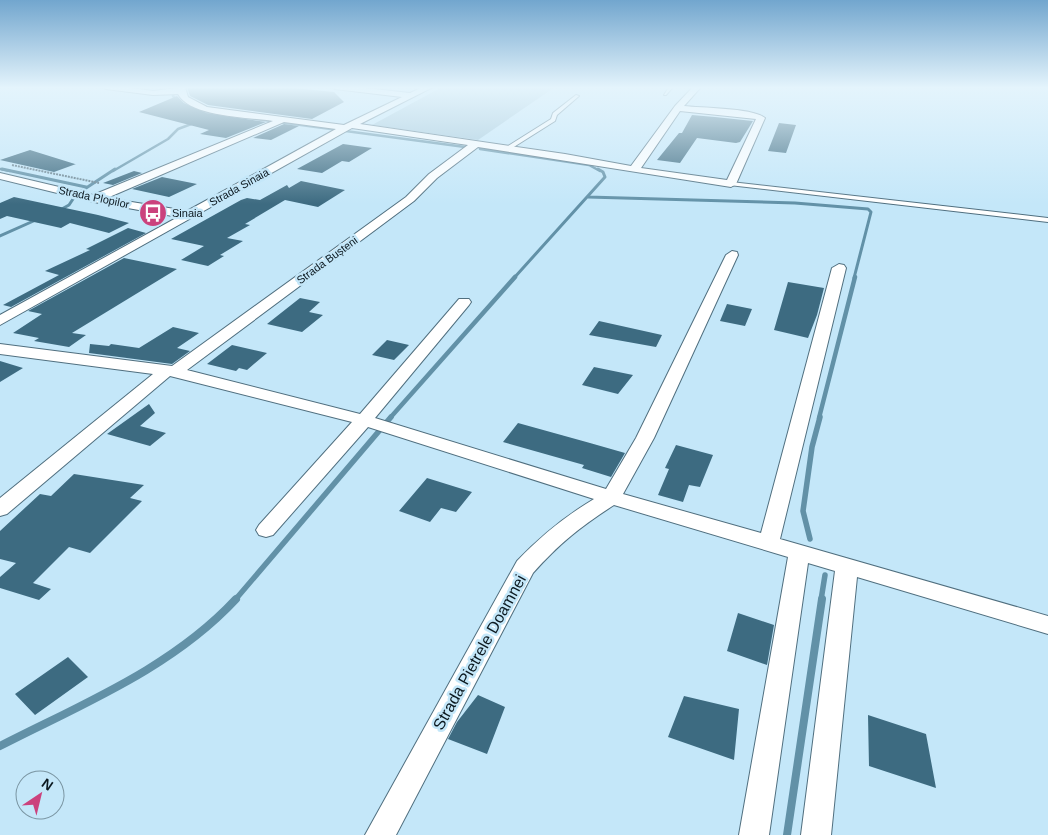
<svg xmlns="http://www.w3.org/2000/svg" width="1048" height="835" font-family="Arial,sans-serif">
<rect width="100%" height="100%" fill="#c4e7f9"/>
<!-- green -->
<path fill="#a1c6d8" d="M 442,87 L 555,87 L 478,140 L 372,125 Z"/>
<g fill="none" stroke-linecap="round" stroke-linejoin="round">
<!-- stream-far4 -->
<path stroke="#6291a7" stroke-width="2.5" d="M 173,87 L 173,96 L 179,102
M 200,111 L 218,114 L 216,115
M 218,114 L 465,147
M 480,149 L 589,165 L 600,171
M 0,169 L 10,171
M 113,171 L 168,139 L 178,129 L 194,123"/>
<!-- stream-far3 -->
<path stroke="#6291a7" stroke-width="3" d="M 2,169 L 86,187
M 80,192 L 115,169
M 588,197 L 795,203 L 868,209 L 871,212 L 854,278
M 60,210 L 69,205 L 73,199
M 0,236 L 38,219
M 514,278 L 605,177 L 603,172 L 598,169"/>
<!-- stream-far2 -->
<path stroke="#6291a7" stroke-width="4.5" d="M 390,418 L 515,277
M 819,418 L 855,277"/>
<!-- stream-far1 -->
<path stroke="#6291a7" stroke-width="5.5" d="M 810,539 L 803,511 L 812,447 L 820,417
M 235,600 L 391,417
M 821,600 L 825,575"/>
<!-- stream -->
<path stroke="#6291a7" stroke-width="8" d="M 0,746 C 82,704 172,668 236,599
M 787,835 L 822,599"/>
</g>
<!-- building -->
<path fill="#3d6b81" d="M 187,87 L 284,87 L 334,92 L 344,102 L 312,119 L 208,105 L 190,96 Z
M 177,96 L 184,103 L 206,113 L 266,122 L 226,138 L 200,134 L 209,130 L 139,112 Z
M 692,115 L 715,117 L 753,121 L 740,142 L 736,143 L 697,138 L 680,163 L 657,160 L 679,133 L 682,133 Z
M 779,123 L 796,125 L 786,153 L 768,151 Z
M 284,124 L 299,126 L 271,140 L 253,138 Z
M 343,144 L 372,148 L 349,162 L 342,161 L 322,173 L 297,169 Z
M 30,150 L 75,164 L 76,164 L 54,172 L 0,160 Z
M 134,171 L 142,173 L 113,185 L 103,183 Z
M 162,177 L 197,184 L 169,197 L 132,189 Z
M 301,181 L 345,190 L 318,207 L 285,200 L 245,224 L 250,225 L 227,238 L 243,241 L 220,255 L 224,256 L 208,266 L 181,260 L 204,246 L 171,239 L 241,200 L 247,198 L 260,200 L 287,185 L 289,188 Z
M 14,197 L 98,215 L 129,223 L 109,233 L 70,223 L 61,228 L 7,216 L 0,219 L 0,203 Z
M 128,228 L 146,233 L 11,307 L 3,305 L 59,275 L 45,271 L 90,250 L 86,249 Z
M 124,258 L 177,269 L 72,333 L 86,335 L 69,347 L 34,341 L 39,338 L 13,333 L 42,314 L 28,311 Z
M 788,282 L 824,288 L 817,315 L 808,338 L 774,330 Z
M 300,298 L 320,302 L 309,312 L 323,315 L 302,332 L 267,324 Z
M 727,304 L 752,309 L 745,326 L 720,321 Z
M 599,321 L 662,335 L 656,347 L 589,335 Z
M 173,327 L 199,333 L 177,348 L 190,351 L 172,364 L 89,353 L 90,344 L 109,346 L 111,344 L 139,348 Z
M 387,340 L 409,345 L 394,360 L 372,355 Z
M 232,345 L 267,353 L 247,370 L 239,368 L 236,371 L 207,364 Z
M 0,361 L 23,368 L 0,382 Z
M 594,367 L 633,375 L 618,394 L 582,385 Z
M 149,404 L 155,413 L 140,426 L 166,433 L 150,446 L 107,434 Z
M 518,423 L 590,443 L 625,453 L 611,477 L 582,468 L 584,465 L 503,442 Z
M 676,445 L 713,455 L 700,487 L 689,485 L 683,502 L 658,495 L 669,469 L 665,468 Z
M 74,474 L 144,485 L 130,498 L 142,501 L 90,553 L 69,547 L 33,583 L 51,589 L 39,600 L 0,588 L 0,577 L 16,563 L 0,559 L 0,531 L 40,494 L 51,496 Z
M 427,478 L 472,492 L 456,512 L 441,508 L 430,522 L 399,511 Z
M 738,613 L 774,625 L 767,665 L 727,651 Z
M 68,657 L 88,677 L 35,715 L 15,694 Z
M 478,695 L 505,707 L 487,754 L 448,739 L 457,722 Z
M 684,696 L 739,709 L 734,760 L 668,737 Z
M 868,715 L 926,734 L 936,788 L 869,766 Z"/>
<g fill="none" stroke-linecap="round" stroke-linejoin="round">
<!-- service casing -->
<g stroke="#506f7f" stroke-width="2">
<path id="service" d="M 669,87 L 673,87 L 666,95 L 664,95 Z
M 576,95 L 579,96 L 557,115 L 555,121 L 509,150 L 505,150 L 505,148 L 551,119 L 553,113 Z
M 731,182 L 1048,218 L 1048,222 L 729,185 L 729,183 Z"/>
</g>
<!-- minor casing -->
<g stroke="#506f7f" stroke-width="2">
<path id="minor" d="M 102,87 L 124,87 L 153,91 L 185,87 L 188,97 L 207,107 L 344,125 L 402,97 L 335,89 L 331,87 L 356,87 L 410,93 L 423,87 L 433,87 L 360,124 L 565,154 L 631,166 L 675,106 L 693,87 L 701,87 L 684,106 C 701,108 754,108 765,118 L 736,184 L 731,187 L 478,147 L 437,178 L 414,201 L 187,370 L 360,414 L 459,299 L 469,299 L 471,302 L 469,305 L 375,418 L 606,489 L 636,438 L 726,255 L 732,251 L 737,252 L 738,255 L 654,438 L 623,494 L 761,533 L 832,268 L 839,264 L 844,265 L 846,268 L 780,539 L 1048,616 L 1048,634 L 857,577 L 831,835 L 801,835 L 835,571 L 808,563 L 769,835 L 739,835 L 788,557 L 614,505 C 580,527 560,543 533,573 L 396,835 L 365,835 L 517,561 C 542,535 564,517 594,499 L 368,427 L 273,535 L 266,537 L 259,535 L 256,530 L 259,525 L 352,422 L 170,376 L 7,514 L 0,516 L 0,498 L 153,374 L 0,354 L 0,344 L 172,366 L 406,197 L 429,174 L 468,145 L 352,128 L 0,325 L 0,315 L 178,217 L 94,202 L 0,179 L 0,173 L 93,195 L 273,121 C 248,117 190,117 178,94 L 153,95 L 106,89 ZM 680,111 L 756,119 L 727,180 L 641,168 ZM 284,122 L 336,129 L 187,211 L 107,198 Z"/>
</g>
<!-- path -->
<path stroke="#6e8794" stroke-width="2" stroke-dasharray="2 1" stroke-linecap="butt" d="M 12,165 L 99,183"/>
<!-- service -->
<use href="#service" fill="#fff" fill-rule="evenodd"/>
<!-- minor -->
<use href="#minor" fill="#fff" fill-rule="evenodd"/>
</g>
<!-- sky -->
<linearGradient id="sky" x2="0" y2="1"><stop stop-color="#72a6ce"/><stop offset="0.43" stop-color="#e4f4fc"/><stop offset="1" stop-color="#e4f4fc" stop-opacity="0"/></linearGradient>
<rect width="1048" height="204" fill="url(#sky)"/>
<!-- icons -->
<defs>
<g id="bus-disc" transform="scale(1.4375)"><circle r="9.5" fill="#cb427d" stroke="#c4e7f9"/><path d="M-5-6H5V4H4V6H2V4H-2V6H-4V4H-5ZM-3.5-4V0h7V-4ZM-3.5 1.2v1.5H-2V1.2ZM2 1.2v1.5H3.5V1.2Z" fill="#fff"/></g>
</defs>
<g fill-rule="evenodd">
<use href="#bus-disc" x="153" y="213"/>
</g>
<g text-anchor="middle" stroke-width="5" stroke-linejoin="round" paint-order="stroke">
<!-- far-street labels -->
<g font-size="11" fill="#0c1920" stroke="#c4e7f9">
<text transform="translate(239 187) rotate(-29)" y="4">Strada Sinaia</text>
<text transform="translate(94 197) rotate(12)" y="4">Strada Plopilor</text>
<text transform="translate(327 260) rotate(-36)" y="4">Strada Bușteni</text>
</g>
<!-- far-poi labels -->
<g font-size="11" fill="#0c1920" stroke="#c4e7f9" text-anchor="start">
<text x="172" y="217">Sinaia</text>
</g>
<!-- near-street labels -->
<g font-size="16" fill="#0c1920" stroke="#c4e7f9">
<text transform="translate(479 652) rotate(-61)" y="6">Strada Pietrele Doamnei</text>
</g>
</g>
<!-- north arrow -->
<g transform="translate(40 795) rotate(35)"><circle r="24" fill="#c4e7f9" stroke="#7a95a2"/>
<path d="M0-4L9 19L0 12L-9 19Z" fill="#cb427d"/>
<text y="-8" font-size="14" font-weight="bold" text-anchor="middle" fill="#0c1920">N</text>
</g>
</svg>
